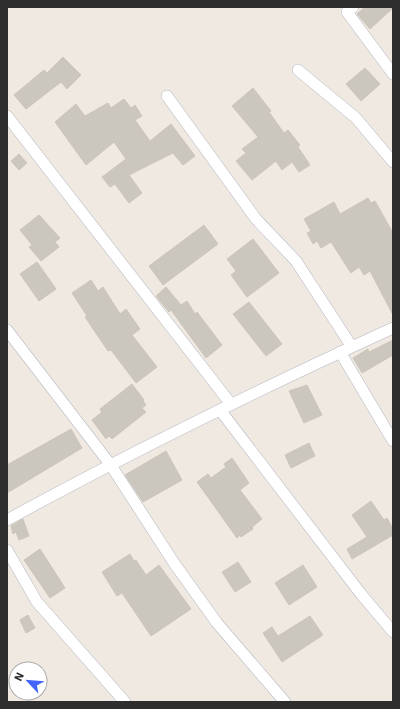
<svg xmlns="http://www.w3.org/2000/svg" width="400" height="709" font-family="'IBM Plex Sans',sans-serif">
<rect width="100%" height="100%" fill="#efe9e1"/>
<!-- building -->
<path fill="#cbc7bf" stroke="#cbc5ba" d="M 365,7 L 393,7 L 393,8 L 370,29 L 357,14 Z
M 63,57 L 81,75 L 67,89 L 61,82 L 26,109 L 14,95 L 44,70 L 47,73 Z
M 365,68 L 380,84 L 361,101 L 346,84 Z
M 253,88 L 271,111 L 269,112 L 284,133 L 288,130 L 300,145 L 298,147 L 310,165 L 299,172 L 292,162 L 282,170 L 276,161 L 252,180 L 236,161 L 246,153 L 242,149 L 258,137 L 232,106 Z
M 124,99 L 131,108 L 135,105 L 142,116 L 135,120 L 150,141 L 171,124 L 195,156 L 183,165 L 173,153 L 129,175 L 142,193 L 129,203 L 115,184 L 110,187 L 102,177 L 126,159 L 114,142 L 86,165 L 55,122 L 76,104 L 85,116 L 108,103 L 111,108 Z
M 19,154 L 27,163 L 19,170 L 11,161 Z
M 368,198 L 371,203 L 375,201 L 393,233 L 393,315 L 370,271 L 364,275 L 359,267 L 351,273 L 331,242 L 321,248 L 317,241 L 313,244 L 307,233 L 311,231 L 304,219 L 334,202 L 340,214 Z
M 39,215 L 60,238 L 55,242 L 59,247 L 41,261 L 29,247 L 32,245 L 20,230 Z
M 204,225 L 218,244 L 163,285 L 149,266 Z
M 253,239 L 279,273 L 247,297 L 231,275 L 236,271 L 227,259 Z
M 37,262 L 56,289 L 39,301 L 20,274 Z
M 91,280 L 98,291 L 103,287 L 120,314 L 126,309 L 140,329 L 132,335 L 157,367 L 136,383 L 111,350 L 108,351 L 85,317 L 87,316 L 72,293 Z
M 166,287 L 181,305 L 187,301 L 195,314 L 197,312 L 222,345 L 206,358 L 171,310 L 169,312 L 156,296 Z
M 249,302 L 282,344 L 266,356 L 233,314 Z
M 393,340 L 393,355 L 362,373 L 353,358 L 368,349 L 369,352 Z
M 132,384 L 144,400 L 143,401 L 146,405 L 142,408 L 146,412 L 112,439 L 109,436 L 106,439 L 92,420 L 102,412 L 100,409 Z
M 307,385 L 322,415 L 304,423 L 289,391 Z
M 71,429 L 82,448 L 7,493 L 7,465 Z
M 309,443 L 315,456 L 291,468 L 285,455 Z
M 166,451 L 182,480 L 143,502 L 125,475 Z
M 232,458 L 249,483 L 240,490 L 262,519 L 252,527 L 253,529 L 241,537 L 240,535 L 237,538 L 197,482 L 208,474 L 211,478 L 226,467 L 224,464 Z
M 371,501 L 384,520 L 387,518 L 393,529 L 393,535 L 352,559 L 347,549 L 367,537 L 352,515 Z
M 23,519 L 29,536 L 19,540 L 16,532 L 13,534 L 11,526 Z
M 40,549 L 65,588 L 50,598 L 24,560 Z
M 130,554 L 134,561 L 136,560 L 146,575 L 159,565 L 191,609 L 151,636 L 122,593 L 117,596 L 102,572 Z
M 238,562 L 251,582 L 235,592 L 222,572 Z
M 303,565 L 317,587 L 289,605 L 275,583 Z
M 28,615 L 35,628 L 26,633 L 20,620 Z
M 310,616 L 323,635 L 282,662 L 263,633 L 272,627 L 278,636 Z"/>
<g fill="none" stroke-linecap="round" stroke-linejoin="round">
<!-- minor casing -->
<g stroke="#b4b7c1" stroke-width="12">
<path id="minor" d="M 353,7 L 347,12 L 393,74
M 298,70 L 356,118 L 393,162
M 167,96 L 256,219 L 296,261 L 352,347
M 7,116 L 231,404
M 7,330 L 110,464 L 174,563 L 217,623 L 285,702
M 340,352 L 393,441
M 220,410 L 361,594 L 393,632
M 7,520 C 133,451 262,388 393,328
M 7,550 L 37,602 L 125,702"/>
</g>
<!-- minor -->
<use href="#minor" stroke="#fff" stroke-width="11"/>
</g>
<!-- border -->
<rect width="400" height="709" fill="none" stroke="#2e2e2e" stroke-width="16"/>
<!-- north arrow -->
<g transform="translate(28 681) rotate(296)"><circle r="19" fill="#ffffff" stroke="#ababab"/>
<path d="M0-3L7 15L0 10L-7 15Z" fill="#4264fb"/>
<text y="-6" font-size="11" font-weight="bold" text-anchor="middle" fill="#2e2e2e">N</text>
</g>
</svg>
